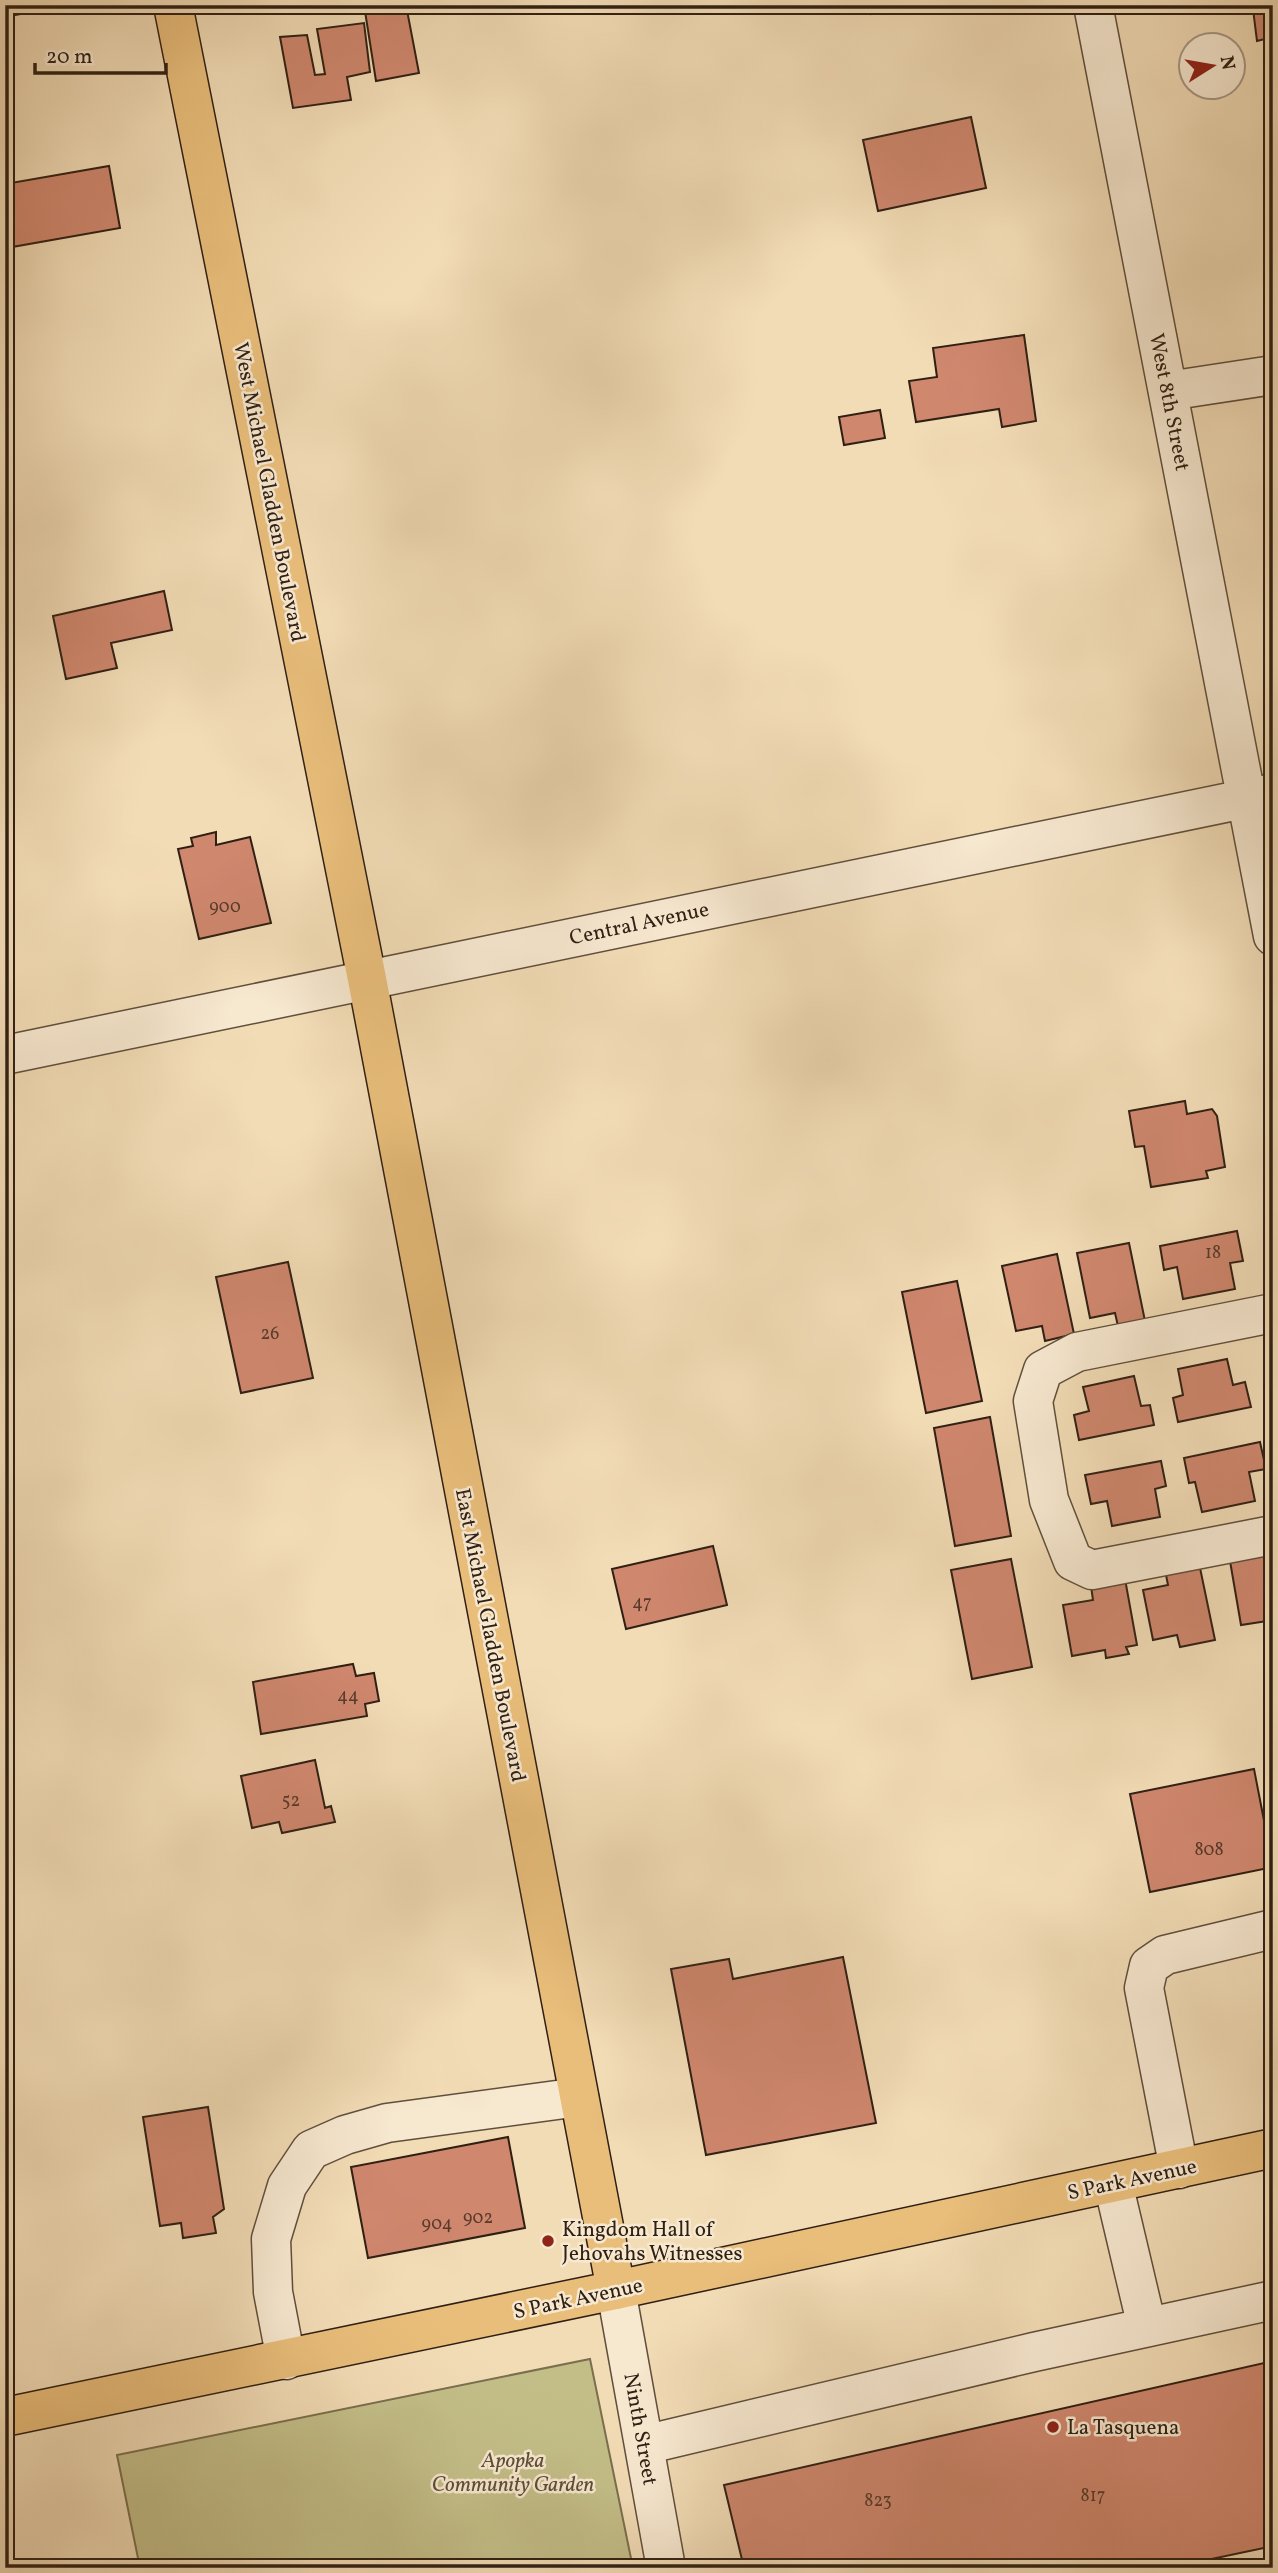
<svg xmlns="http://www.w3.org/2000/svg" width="1278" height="2573" font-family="Vollkorn,serif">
<rect width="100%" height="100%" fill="#f2dcb6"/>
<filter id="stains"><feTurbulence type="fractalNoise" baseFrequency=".00286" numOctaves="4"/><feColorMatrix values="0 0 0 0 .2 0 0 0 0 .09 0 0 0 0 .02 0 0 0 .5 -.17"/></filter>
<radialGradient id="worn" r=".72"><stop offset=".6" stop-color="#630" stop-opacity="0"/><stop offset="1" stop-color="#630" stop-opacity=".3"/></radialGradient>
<!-- green -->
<path fill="#c3be88" stroke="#7a6f4e" stroke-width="2" d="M 590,2359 L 633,2568 L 140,2568 L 117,2455 Z"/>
<!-- building -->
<path fill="#cf876e" stroke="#302014" stroke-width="2" d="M 5,5 L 57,5 L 57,7 L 5,17 Z
M 364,5 L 406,5 L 419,73 L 376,81 Z
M 869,5 L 913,5 L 871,14 Z
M 1267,5 L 1273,5 L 1273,37 L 1257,41 L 1253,9 Z
M 364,23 L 370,72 L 347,77 L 351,100 L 293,108 L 280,37 L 307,35 L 315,75 L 325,74 L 317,29 Z
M 971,117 L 986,188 L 878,211 L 863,140 Z
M 109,166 L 120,228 L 12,247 L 5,207 L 5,184 Z
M 1024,335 L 1036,421 L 1002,427 L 999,409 L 916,422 L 909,381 L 937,377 L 933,348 Z
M 880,410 L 885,438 L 844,445 L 839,417 Z
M 164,591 L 172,630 L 111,643 L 117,668 L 66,679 L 53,616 Z
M 216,832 L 216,845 L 250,837 L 271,923 L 199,939 L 178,849 L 193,846 L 191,838 Z
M 1185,1101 L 1187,1114 L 1212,1109 L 1217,1116 L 1225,1167 L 1206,1171 L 1208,1178 L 1151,1187 L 1144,1146 L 1135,1147 L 1129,1111 Z
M 1237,1231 L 1243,1261 L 1230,1263 L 1235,1289 L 1183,1299 L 1177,1267 L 1164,1270 L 1160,1246 Z
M 1129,1243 L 1145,1321 L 1118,1326 L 1115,1313 L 1090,1318 L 1077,1253 Z
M 1057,1254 L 1074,1334 L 1045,1341 L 1042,1326 L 1016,1331 L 1002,1266 Z
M 288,1262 L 313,1378 L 241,1393 L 216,1277 Z
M 957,1281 L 982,1401 L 926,1413 L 902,1292 Z
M 1227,1359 L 1233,1385 L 1245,1382 L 1251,1407 L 1178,1422 L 1173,1398 L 1183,1395 L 1178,1369 Z
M 1134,1376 L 1141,1406 L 1150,1405 L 1154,1425 L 1079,1440 L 1074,1415 L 1089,1411 L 1083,1387 Z
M 990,1417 L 1011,1536 L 955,1546 L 934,1428 Z
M 1260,1442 L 1266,1469 L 1249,1472 L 1255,1501 L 1202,1512 L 1195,1482 L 1189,1483 L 1184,1458 Z
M 1161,1461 L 1166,1486 L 1155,1489 L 1160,1517 L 1112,1526 L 1107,1501 L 1091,1504 L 1085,1475 Z
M 713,1546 L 727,1605 L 626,1629 L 612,1569 Z
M 1273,1554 L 1273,1620 L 1241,1625 L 1230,1561 Z
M 1011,1559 L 1032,1667 L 972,1679 L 951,1570 Z
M 1199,1563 L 1215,1640 L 1180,1647 L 1177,1635 L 1153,1640 L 1143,1590 L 1168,1585 L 1165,1570 Z
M 1125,1579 L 1137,1645 L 1126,1647 L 1129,1654 L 1106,1658 L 1105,1650 L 1072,1656 L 1063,1605 L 1093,1600 L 1091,1586 Z
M 353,1664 L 356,1676 L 374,1673 L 379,1701 L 365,1704 L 367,1716 L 261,1734 L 253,1682 Z
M 315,1760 L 325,1808 L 331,1806 L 335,1822 L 282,1833 L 279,1822 L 252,1828 L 241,1776 Z
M 1254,1769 L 1273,1867 L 1150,1892 L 1130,1794 Z
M 843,1957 L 876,2123 L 706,2155 L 671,1969 L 729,1959 L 733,1979 Z
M 208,2107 L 224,2209 L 213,2217 L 216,2233 L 183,2238 L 181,2223 L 160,2226 L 143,2117 Z
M 508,2137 L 525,2228 L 368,2258 L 351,2167 Z
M 1273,2361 L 1273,2546 L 1169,2568 L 744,2568 L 724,2485 Z"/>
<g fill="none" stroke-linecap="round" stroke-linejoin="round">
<!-- minor casing -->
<g stroke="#604f3c" stroke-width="41">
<path id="minor" d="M 1093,5 L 1273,936
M 1168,391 L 1273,375
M 5,1055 L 1273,793
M 1273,1313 L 1077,1352 L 1043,1370 L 1033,1401 L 1049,1500 L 1073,1561 L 1092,1570 L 1273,1535
M 1179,2169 L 1144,1988 L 1149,1966 L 1165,1955 L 1273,1929
M 1113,2183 L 1147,2327
M 616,2290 L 666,2568
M 286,2360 L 273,2292 L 271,2239 L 287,2186 L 311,2150 L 345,2135 L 387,2123 L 579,2097
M 644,2445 L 1034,2352 L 1273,2300"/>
</g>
<!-- major casing -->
<g stroke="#302014" stroke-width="41">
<path id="major" d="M 173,5 L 367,979 L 616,2290
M 5,2417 L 616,2290 L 1273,2148"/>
</g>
<!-- minor -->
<use href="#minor" stroke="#f7e8d0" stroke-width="38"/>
<!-- major -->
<use href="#major" stroke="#e9be7b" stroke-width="38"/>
</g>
<!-- markers -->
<g fill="#8f2418" stroke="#f7e8d0" stroke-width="2.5">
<circle cx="548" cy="2241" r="7"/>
<circle cx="1053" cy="2427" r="7"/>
</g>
<g text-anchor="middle" stroke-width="5" stroke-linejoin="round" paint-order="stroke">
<!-- number labels -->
<g font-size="18" fill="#583a2a">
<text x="225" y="912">900</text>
<text x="1213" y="1258">18</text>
<text x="270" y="1339">26</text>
<text x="642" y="1608">47</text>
<text x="348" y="1701">44</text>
<text x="291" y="1806">52</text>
<text x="1209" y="1855">808</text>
<text x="478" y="2223">902</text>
<text x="437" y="2229">904</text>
<text x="1093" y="2501">817</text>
<text x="878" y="2506">823</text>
</g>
<!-- street labels -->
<g font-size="21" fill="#302014" stroke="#f7e8d0">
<text transform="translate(1170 402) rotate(79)" y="7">West 8th Street</text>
<text transform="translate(270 492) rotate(79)" y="7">West Michael Gladden Boulevard</text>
<text transform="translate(639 923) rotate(-12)" y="7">Central Avenue</text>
<text transform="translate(491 1635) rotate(79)" y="7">East Michael Gladden Boulevard</text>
<text transform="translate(1132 2179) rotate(-12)" y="7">S Park Avenue</text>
<text transform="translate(578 2298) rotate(-12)" y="7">S Park Avenue</text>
<text transform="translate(641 2429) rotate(80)" y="7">Ninth Street</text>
</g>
<!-- poi labels -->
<g font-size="21" fill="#302014" stroke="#f7e8d0" text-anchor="start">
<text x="562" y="2236">Kingdom Hall of<tspan x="562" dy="24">Jehovahs Witnesses</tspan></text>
<text x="1067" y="2434">La Tasquena</text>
</g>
<!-- park labels -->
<g font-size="21" font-style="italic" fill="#5c4f37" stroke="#f7e8d0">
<text x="513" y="2467">Apopka<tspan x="513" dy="24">Community Garden</tspan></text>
</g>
</g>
<!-- margin -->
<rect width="1278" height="2573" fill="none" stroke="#f2dcb6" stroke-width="28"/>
<rect x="7" y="7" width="1264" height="2559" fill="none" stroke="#302014" stroke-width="3.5"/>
<rect x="14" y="14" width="1250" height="2545" fill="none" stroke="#302014" stroke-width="2"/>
<!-- north arrow -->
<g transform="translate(1212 66) rotate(79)"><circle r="33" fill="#f7e8d0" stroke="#a79885" stroke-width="2"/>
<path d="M0-5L12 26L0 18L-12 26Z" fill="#8f2418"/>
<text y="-10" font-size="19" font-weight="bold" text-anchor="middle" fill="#302014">N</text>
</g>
<!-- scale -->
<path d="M35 63v10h131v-10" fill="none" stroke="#302014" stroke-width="3.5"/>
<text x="46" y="63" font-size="21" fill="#302014" stroke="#f7e8d0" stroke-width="5" paint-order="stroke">20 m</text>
<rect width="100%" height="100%" filter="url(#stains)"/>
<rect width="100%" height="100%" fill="url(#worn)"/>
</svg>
